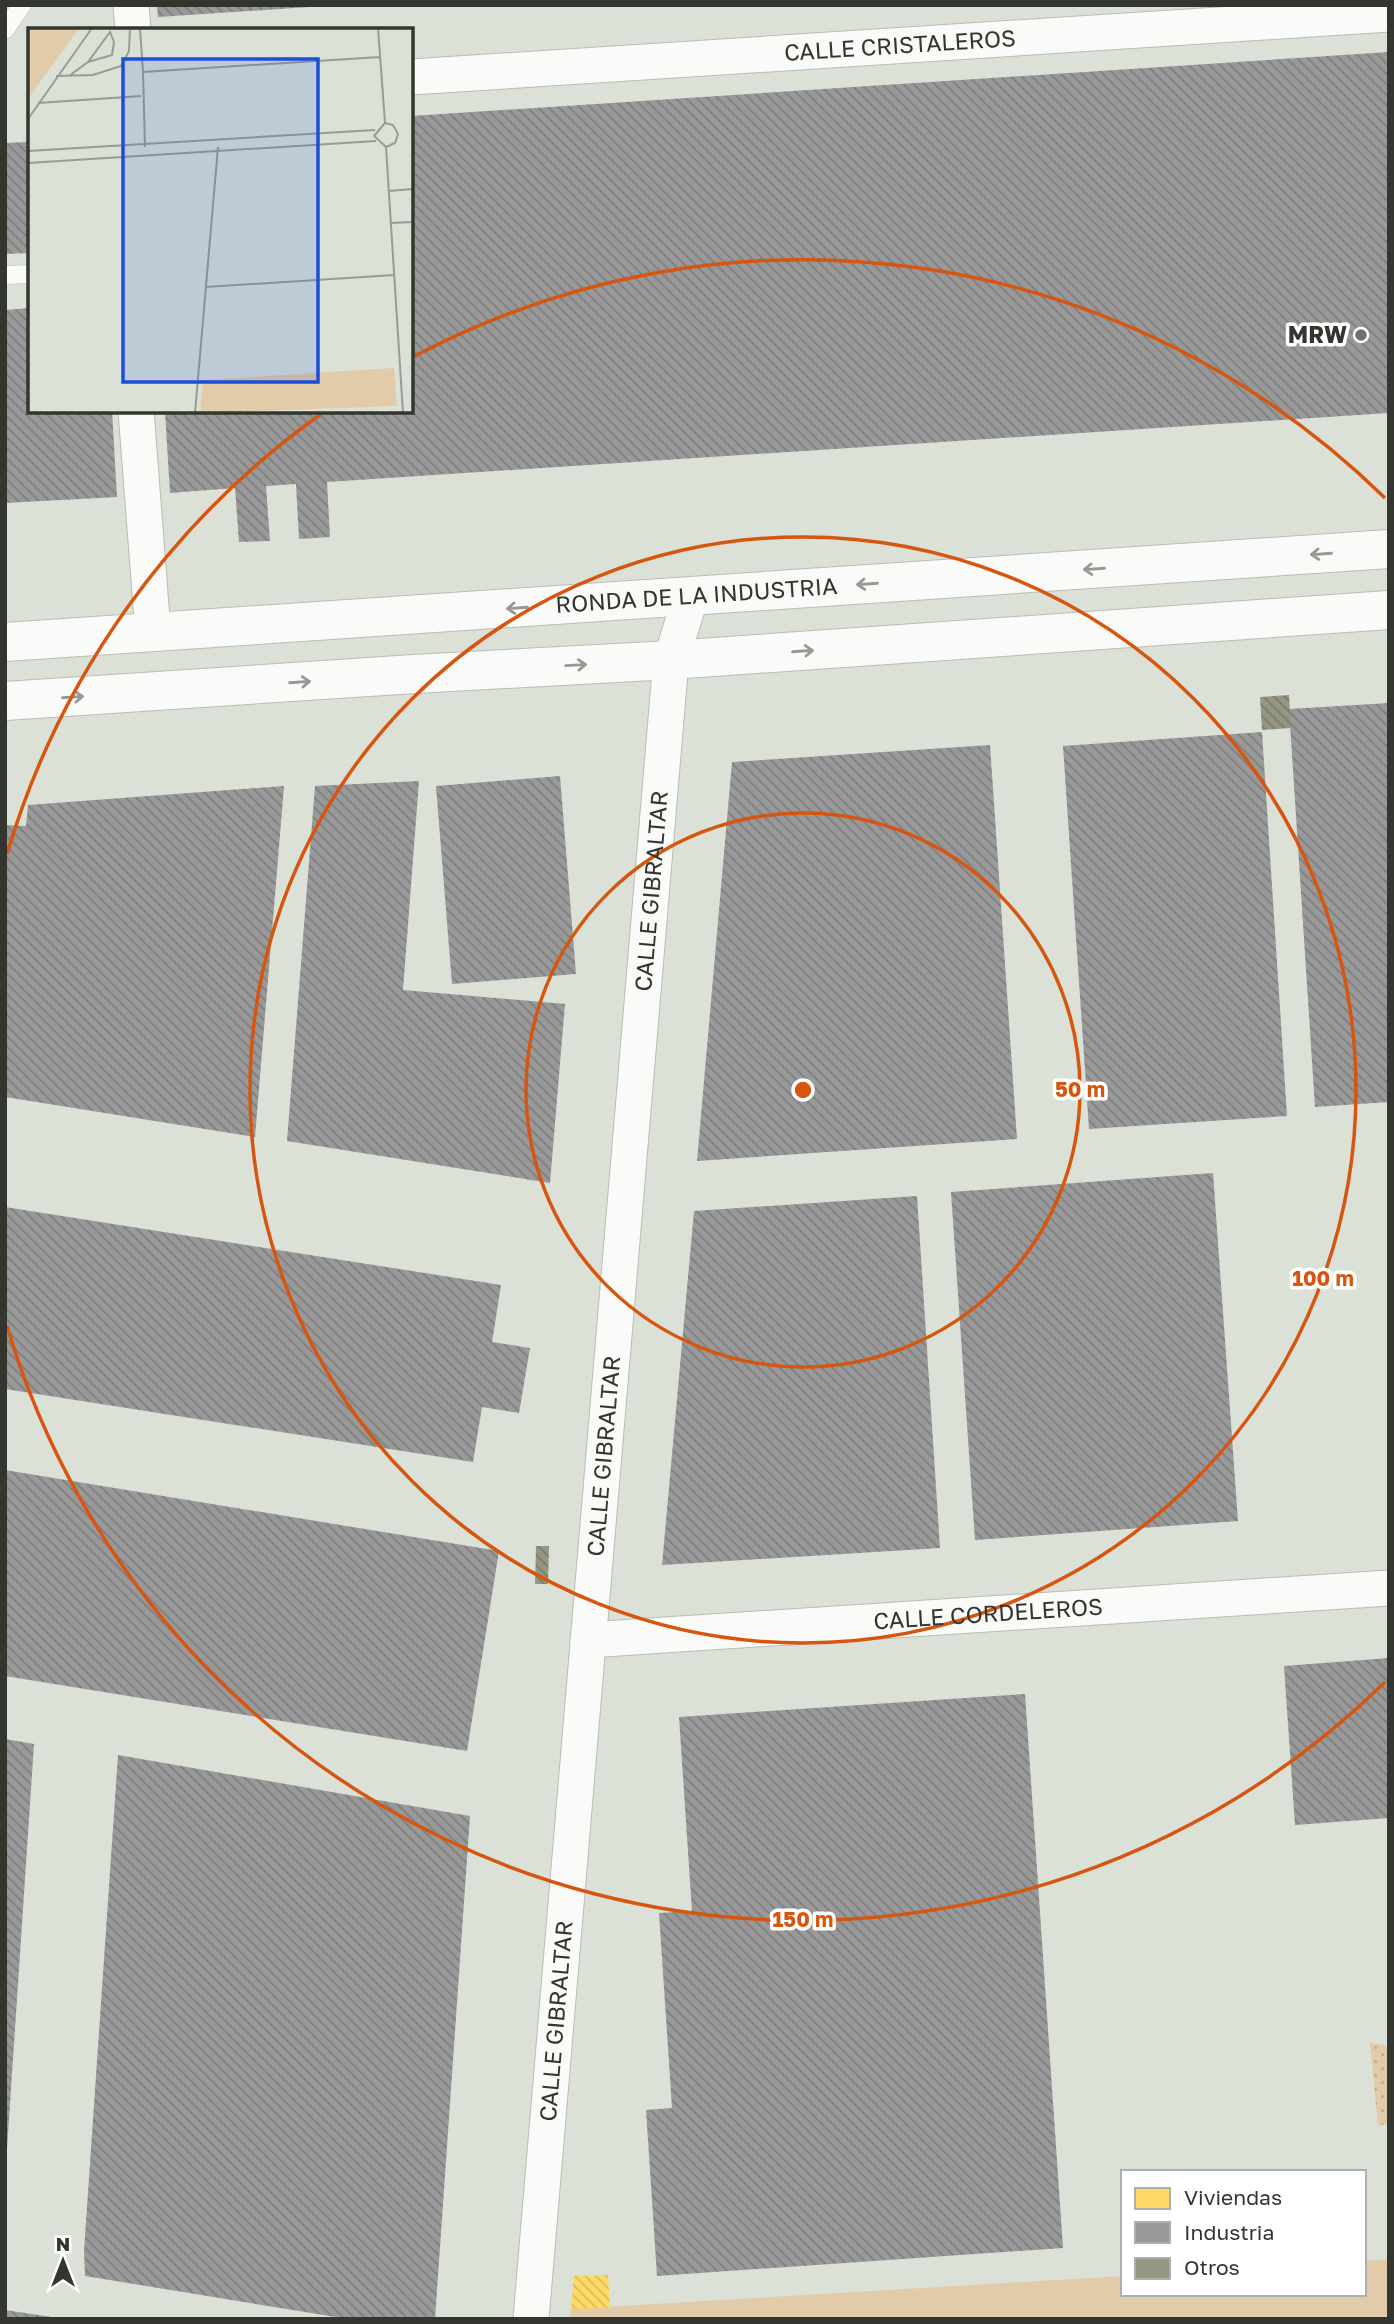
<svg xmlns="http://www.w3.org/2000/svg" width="1394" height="2324" font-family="'Golos Text',sans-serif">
<defs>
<pattern id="grass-dots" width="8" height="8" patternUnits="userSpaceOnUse" patternTransform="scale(1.75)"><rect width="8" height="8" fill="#e2cba8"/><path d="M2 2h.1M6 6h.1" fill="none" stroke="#c2af91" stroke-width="1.8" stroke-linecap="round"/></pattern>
<pattern id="homes-back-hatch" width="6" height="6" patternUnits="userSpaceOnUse" patternTransform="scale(1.75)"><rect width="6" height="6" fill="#ffd966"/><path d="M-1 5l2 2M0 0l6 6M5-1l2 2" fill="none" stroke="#dbbb59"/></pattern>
<pattern id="industry-back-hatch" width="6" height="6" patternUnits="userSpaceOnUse" patternTransform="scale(1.75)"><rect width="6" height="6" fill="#999"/><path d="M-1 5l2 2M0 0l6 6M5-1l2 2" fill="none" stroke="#7d7e7d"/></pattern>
<pattern id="building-back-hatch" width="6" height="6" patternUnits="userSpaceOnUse" patternTransform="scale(1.75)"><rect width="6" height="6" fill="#969782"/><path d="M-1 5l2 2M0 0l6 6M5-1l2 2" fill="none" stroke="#7b7c6b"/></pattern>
</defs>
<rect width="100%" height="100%" fill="#dbe1d7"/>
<!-- grass -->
<path fill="url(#grass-dots)" d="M 1370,2043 L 1389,2046 L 1389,2123 L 1378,2126 Z"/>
<!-- park -->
<path fill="#e2cba8" d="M 1389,2259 L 1389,2319 L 570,2319 L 571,2309 L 1123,2276 L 1123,2294 L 1364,2294 L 1364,2261 Z"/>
<!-- homes -->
<path fill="url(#homes-back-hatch)" d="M 608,2275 L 610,2308 L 571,2309 L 574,2276 Z"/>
<!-- industry -->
<path fill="url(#industry-back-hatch)" d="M 157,5 L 309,5 L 309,7 L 158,17 Z
M 1389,52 L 1389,413 L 327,482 L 330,537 L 299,539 L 296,484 L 266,486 L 270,541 L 239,542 L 235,488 L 170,493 L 165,411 L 411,411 L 411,116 Z
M 27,142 L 30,253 L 5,254 L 5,143 Z
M 30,308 L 30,411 L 112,411 L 117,497 L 5,503 L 5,310 Z
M 1389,703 L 1389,1102 L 1315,1107 L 1289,709 Z
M 1262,732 L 1287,1116 L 1089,1129 L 1063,746 Z
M 990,745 L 1017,1139 L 697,1161 L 732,762 Z
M 560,776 L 576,974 L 452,984 L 436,786 Z
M 419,781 L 403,990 L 565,1004 L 550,1183 L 287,1141 L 315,786 Z
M 284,786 L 255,1137 L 5,1097 L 5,825 L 26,826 L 28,805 Z
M 1213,1173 L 1238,1521 L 975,1540 L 951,1192 Z
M 917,1196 L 940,1548 L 662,1565 L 694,1211 Z
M 5,1207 L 501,1285 L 492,1342 L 530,1348 L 519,1413 L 482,1407 L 473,1462 L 5,1389 Z
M 5,1470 L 499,1551 L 467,1751 L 5,1676 Z
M 1389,1658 L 1389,1818 L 1295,1825 L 1284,1666 Z
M 1025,1694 L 1063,2248 L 657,2276 L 646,2110 L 672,2108 L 659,1913 L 692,1911 L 679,1717 Z
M 5,1739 L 34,1744 L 7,2149 L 5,2149 Z
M 118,1755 L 470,1816 L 435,2319 L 348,2319 L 85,2276 L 84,2251 Z
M 5,2310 L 52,2317 L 52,2319 L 5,2319 Z"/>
<!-- building -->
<path fill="url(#building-back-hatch)" d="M 1289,695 L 1291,728 L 1262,730 L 1260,697 Z
M 536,1546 L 549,1546 L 548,1584 L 535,1584 Z"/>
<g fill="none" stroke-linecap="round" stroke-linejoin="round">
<!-- lane casing -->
<g stroke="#b9beb6" stroke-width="19">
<path id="lane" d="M 5,30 L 22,5
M 5,275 L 30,274"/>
</g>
<!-- street casing -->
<g stroke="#b9beb6" stroke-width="37">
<g id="street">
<path d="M 131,5 L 133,30"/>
<path id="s1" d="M 411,77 L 1389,14"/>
<path d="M 136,411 L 153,632"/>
<path id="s2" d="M 588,1640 L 1389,1588"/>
<path id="s3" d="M 531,2319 L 671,660 L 691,596"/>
</g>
</g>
<!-- secondary casing -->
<g stroke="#b9beb6" stroke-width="40">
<g id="secondary">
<path id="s4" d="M 5,642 L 1389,549"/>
<path d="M 5,701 L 414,674 L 671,660 L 1389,610"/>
</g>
</g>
<!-- lane -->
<use href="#lane" stroke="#fafaf9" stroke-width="18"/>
<!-- street -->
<use href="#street" stroke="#fafaf9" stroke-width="35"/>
<!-- secondary -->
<use href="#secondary" stroke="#fafaf9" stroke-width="38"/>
</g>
<!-- one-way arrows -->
<defs><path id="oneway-shaft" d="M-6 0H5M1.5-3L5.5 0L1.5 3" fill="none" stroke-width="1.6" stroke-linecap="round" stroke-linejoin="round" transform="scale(1.75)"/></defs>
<g stroke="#969894">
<use href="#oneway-shaft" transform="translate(1321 554) rotate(176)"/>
<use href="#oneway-shaft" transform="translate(1094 569) rotate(176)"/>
<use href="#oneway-shaft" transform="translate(867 584) rotate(176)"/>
<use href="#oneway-shaft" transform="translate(517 608) rotate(176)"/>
<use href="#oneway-shaft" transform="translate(803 651) rotate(-4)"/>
<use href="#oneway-shaft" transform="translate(576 665) rotate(-3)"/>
<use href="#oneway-shaft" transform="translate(300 682) rotate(-4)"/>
<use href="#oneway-shaft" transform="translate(73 697) rotate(-4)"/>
</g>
<!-- distance rings -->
<g fill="none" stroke="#d65610" stroke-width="3.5">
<circle cx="803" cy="1090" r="277"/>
<circle cx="803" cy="1090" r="553"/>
<path d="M1385 1682A830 830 0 0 1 7 1326M7 854A830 830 0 0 1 321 414M413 357A830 830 0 0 1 1385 498"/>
</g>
<!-- markers -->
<circle fill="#6d726a" stroke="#fff" stroke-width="2.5" cx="1361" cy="335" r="7"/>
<g text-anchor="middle" stroke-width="7" stroke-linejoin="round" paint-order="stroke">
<!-- street labels -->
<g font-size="23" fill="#32362f" stroke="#fff">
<text dy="8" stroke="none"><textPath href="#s1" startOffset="490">CALLE CRISTALEROS</textPath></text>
<text dy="8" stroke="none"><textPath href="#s4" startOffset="693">RONDA DE LA INDUSTRIA</textPath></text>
<text dy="8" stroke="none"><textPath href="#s3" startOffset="1433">CALLE GIBRALTAR</textPath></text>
<text dy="8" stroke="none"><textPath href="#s3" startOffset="866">CALLE GIBRALTAR</textPath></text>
<text dy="8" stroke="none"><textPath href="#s2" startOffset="401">CALLE CORDELEROS</textPath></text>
<text dy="8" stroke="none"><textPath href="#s3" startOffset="299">CALLE GIBRALTAR</textPath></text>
</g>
<!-- poi labels -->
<g font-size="23" font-weight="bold" fill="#32362f" stroke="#fff" text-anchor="end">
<text x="1347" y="343">MRW</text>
</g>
</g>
<!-- overview -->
<g transform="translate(28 28)">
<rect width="385" height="385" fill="#dbe1d7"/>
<path d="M 0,0 L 51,0 L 0,71 Z" fill="#e2cba8"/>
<path d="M 366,340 L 369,378 L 172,385 L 175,352 Z" fill="#e2cba8"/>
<path fill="none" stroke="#979d94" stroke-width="2" d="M 112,0 L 115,44M 350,0 L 357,95M 28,48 L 65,47 L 93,38 L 101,23 L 102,0M 41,48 L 60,34 L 84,27 L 86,14 L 82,4 L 60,34M 10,75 L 113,68M 0,91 L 64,0M 357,95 L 365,97 L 370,106 L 367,115 L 358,119M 357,95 L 346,108 L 358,119M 117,119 L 115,44 L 352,29M 358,119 L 375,385M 0,123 L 347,102M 0,135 L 348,113M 360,163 L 385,161M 363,195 L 385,194M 177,259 L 366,247M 167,385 L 190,119"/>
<path fill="#1d4ed8" fill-opacity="0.15" stroke="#1d4ed8" stroke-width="3.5" d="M 95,31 L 290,31 L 290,354 L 95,354 Z"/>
<rect width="385" height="385" fill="none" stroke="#32362f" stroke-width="3.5"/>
</g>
<circle cx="803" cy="1090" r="10" fill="#d65610" stroke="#fff" stroke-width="3.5"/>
<g font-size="21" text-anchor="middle" font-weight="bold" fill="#d65610" stroke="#fff" stroke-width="7" stroke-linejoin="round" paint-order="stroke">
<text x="1080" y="1097">50 m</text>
<text x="1323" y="1286">100 m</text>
<text x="803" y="1927">150 m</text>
</g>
<!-- border -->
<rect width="1394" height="2324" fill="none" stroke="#32362f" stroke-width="14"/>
<!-- legend -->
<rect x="1121" y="2170" width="245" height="126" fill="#ffffff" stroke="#adafac" stroke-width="2"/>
<rect x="1135" y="2188" width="35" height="21" fill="#ffd966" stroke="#adafac" stroke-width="2"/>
<text x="1184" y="2205" font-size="21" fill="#32362f">Viviendas</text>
<rect x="1135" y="2222" width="35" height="21" fill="#999999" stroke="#adafac" stroke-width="2"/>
<text x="1184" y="2240" font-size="21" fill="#32362f">Industria</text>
<rect x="1135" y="2258" width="35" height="21" fill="#969782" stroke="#adafac" stroke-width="2"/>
<text x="1184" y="2275" font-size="21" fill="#32362f">Otros</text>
<!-- north arrow -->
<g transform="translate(63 2261)" stroke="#ffffff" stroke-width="5" paint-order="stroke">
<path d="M0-5L12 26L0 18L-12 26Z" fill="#32362f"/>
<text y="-10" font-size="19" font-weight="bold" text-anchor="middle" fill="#32362f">N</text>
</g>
</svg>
